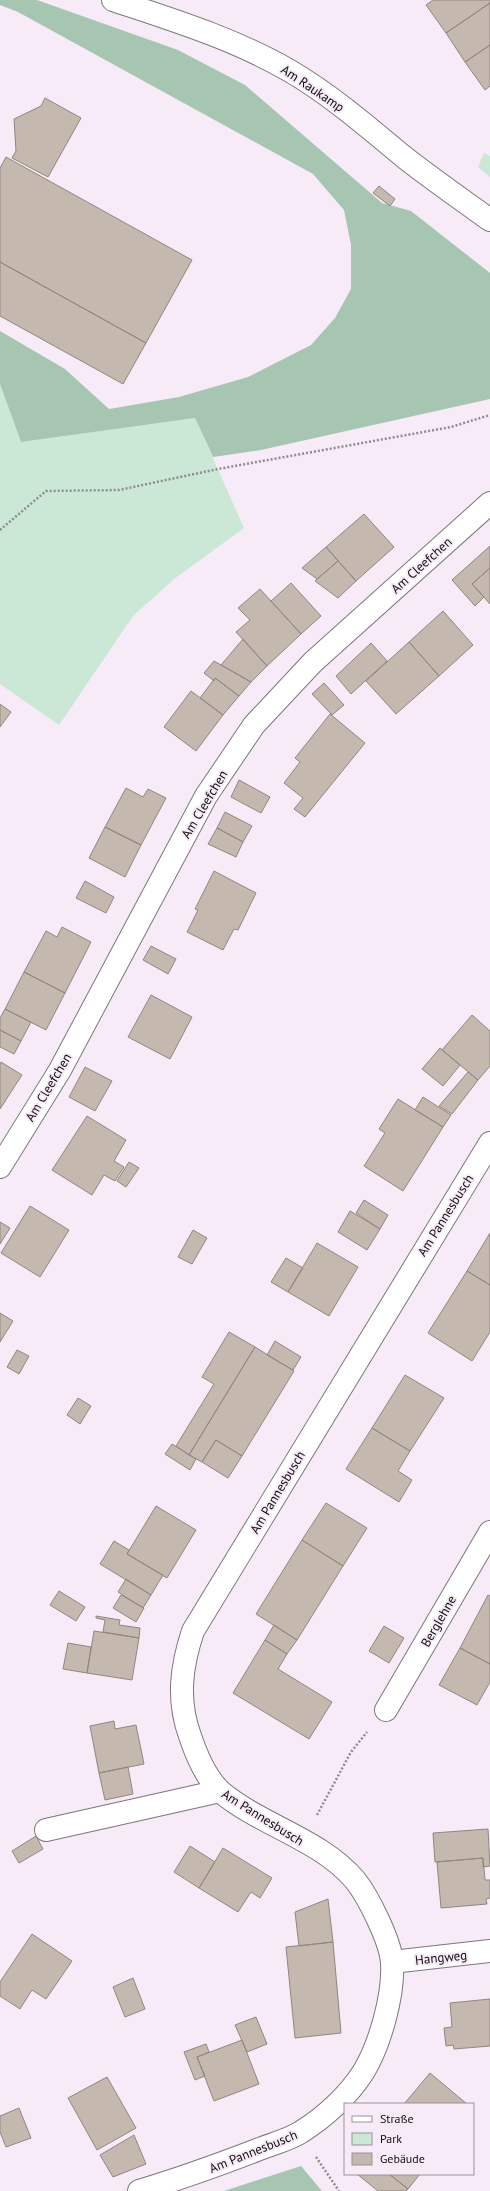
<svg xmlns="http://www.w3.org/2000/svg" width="490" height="2191" font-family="'PT Sans',sans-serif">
<rect width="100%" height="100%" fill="#f6ebf6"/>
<!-- green -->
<path fill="#cae8d5" d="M 484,153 L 490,156 L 490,177 L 478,167 Z
M 0,384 L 21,442 L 195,418 L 244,528 L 174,579 L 133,616 L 59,725 L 0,684 Z"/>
<!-- forest -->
<path fill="#a7c6b2" d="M 0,0 L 37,0 L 178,50 L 245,85 L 382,203 L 411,211 L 490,273 L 490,399 L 261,450 L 213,457 L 195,418 L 21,442 L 0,384 L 0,331 L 65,369 L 109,409 L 179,397 L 248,377 L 311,345 L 335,318 L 351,289 L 351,245 L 344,210 L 313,174 L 18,12 L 0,5 Z
M 301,2166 L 322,2191 L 224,2191 Z"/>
<!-- building -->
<path fill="#c4b8af" stroke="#92877f" d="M 433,0 L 490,0 L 490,3 L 446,33 L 426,5 Z
M 490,3 L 490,45 L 465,62 L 446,33 Z
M 490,45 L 490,86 L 485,90 L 465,62 Z
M 45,98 L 81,118 L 48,177 L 12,158 L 16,151 L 14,119 L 41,106 Z
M 6,157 L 192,260 L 146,343 L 0,262 L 0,168 Z
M 379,186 L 395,199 L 390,206 L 373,193 Z
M 0,262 L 146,343 L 123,384 L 0,316 Z
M 364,514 L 394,547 L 356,581 L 326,547 Z
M 490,546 L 490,568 L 472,584 L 484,597 L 475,606 L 452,580 Z
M 326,547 L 338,561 L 317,579 L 302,568 Z
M 338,561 L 356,581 L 338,598 L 315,581 Z
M 490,568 L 490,604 L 472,584 Z
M 291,583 L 321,616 L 301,634 L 271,601 Z
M 260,589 L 301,634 L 267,666 L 236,632 L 250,620 L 238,608 Z
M 443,611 L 473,645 L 439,676 L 409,642 Z
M 243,639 L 267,666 L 251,682 L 221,665 Z
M 409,642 L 439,676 L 396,714 L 366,681 Z
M 371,643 L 387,661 L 351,694 L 336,676 Z
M 214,661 L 251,682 L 239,696 L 215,678 L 214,681 L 204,673 Z
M 215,678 L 239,696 L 223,715 L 200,698 Z
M 324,683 L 344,705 L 332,715 L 312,694 Z
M 191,691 L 223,715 L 196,751 L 164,727 Z
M 0,704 L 11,712 L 0,727 Z
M 330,714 L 365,743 L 305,817 L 294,809 L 303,798 L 284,783 L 300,762 L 295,758 Z
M 239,780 L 270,797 L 261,813 L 231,797 Z
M 126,788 L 143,797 L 148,789 L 166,798 L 141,845 L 105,827 Z
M 225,812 L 252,826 L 243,842 L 217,828 Z
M 105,827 L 141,845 L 125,877 L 89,858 Z
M 217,828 L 243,842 L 236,857 L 208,844 Z
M 214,871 L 256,893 L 238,930 L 234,929 L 223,950 L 187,932 L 198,910 L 195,909 Z
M 85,881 L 114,897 L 106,913 L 76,898 Z
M 62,927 L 91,942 L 65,993 L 24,972 L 46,931 L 57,937 Z
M 151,946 L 176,959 L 168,974 L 143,960 Z
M 24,972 L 65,993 L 46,1030 L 5,1009 Z
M 151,995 L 192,1017 L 170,1059 L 128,1037 Z
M 5,1009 L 31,1022 L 21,1041 L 0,1030 L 0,1018 Z
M 472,1015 L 490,1031 L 490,1066 L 478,1080 L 442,1050 Z
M 0,1030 L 21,1041 L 14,1054 L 0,1047 Z
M 440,1048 L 460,1065 L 443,1086 L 422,1069 Z
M 1,1062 L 22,1075 L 0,1109 L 0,1064 Z
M 85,1067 L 112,1081 L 95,1111 L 69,1097 Z
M 468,1072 L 478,1080 L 452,1114 L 439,1106 Z
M 423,1097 L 451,1115 L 443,1127 L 415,1110 Z
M 398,1099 L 443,1127 L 403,1191 L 364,1166 L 385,1133 L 379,1129 Z
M 87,1116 L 126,1140 L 114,1161 L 124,1167 L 115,1181 L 104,1175 L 92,1195 L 52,1170 Z
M 129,1162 L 139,1168 L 126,1187 L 117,1181 Z
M 364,1200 L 388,1215 L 380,1229 L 356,1213 Z
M 30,1206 L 69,1230 L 40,1277 L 1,1253 Z
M 350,1211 L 380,1229 L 367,1250 L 338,1232 Z
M 0,1222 L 10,1228 L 0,1244 Z
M 193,1230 L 207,1238 L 192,1264 L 178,1257 Z
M 490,1233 L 490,1285 L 467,1271 Z
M 317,1243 L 358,1267 L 329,1316 L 288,1292 Z
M 286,1258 L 303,1268 L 288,1292 L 271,1282 Z
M 467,1271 L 490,1285 L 490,1332 L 472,1361 L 428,1333 Z
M 0,1313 L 13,1321 L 0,1342 Z
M 229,1332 L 255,1347 L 189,1455 L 176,1446 L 214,1384 L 202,1377 Z
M 275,1341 L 301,1357 L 293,1370 L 267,1355 Z
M 255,1347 L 294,1371 L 242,1456 L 216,1440 L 202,1462 L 189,1455 Z
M 17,1350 L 29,1356 L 19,1374 L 7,1367 Z
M 405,1375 L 444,1398 L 410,1451 L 372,1428 Z
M 78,1398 L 91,1406 L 80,1424 L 67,1415 Z
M 372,1428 L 410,1451 L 398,1471 L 412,1480 L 399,1502 L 346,1469 Z
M 216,1440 L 242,1456 L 228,1478 L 202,1462 Z
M 172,1444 L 196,1459 L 190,1470 L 165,1454 Z
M 326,1503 L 367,1528 L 343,1566 L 302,1540 Z
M 156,1506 L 196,1530 L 167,1578 L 127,1554 Z
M 302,1540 L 343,1566 L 297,1640 L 256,1614 Z
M 114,1541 L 129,1550 L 127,1554 L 163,1575 L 151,1595 L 100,1564 Z
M 126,1579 L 151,1595 L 143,1608 L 118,1592 Z
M 59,1591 L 85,1607 L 76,1621 L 50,1605 Z
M 121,1595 L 144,1608 L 136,1622 L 113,1608 Z
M 488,1595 L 490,1596 L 490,1664 L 460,1648 Z
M 96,1616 L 120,1620 L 119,1625 L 140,1628 L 139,1638 L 103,1632 L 105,1620 L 96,1618 Z
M 274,1625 L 297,1640 L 287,1654 L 265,1640 Z
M 384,1626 L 404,1638 L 389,1663 L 369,1651 Z
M 94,1631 L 139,1638 L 132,1680 L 87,1673 Z
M 265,1640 L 287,1654 L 278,1669 L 332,1702 L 309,1739 L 233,1693 Z
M 68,1643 L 91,1647 L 87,1673 L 63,1669 Z
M 460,1648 L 490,1664 L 490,1682 L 477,1705 L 439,1685 Z
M 114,1721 L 115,1729 L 136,1725 L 144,1764 L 99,1773 L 90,1726 Z
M 128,1767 L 133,1794 L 105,1800 L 99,1773 Z
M 488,1829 L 490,1866 L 483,1867 L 483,1858 L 435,1862 L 433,1833 Z
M 36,1836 L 43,1849 L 19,1863 L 12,1851 Z
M 190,1846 L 215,1862 L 199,1888 L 174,1872 Z
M 223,1848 L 272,1878 L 260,1898 L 251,1892 L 238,1912 L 199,1888 Z
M 483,1858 L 485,1880 L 490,1880 L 490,1898 L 486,1899 L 487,1904 L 441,1908 L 437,1862 Z
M 328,1899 L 333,1942 L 299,1946 L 295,1912 Z
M 32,1934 L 72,1961 L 46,1999 L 32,1990 L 20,2009 L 0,1996 L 0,1982 Z
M 333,1942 L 341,2033 L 295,2038 L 286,1947 Z
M 133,1978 L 145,2009 L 125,2017 L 113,1987 Z
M 490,1999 L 490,2046 L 454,2049 L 453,2045 L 446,2046 L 444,2028 L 452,2027 L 450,2003 Z
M 256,2017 L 267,2044 L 247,2052 L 235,2025 Z
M 242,2040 L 259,2084 L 214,2101 L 197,2057 Z
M 206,2044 L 209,2052 L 197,2057 L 205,2076 L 195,2080 L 184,2052 Z
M 430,2073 L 467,2104 L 404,2104 Z
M 107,2077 L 136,2128 L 97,2150 L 68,2098 Z
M 19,2108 L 31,2138 L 6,2147 L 0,2132 L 0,2116 Z
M 134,2135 L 146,2164 L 113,2177 L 100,2155 Z
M 357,2174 L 389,2174 L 408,2189 L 406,2191 L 378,2191 Z
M 389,2174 L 420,2174 L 408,2189 Z"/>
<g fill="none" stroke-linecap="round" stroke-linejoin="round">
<!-- minor casing -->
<g stroke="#7f757f" stroke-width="24">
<path id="minor" d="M 113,0 C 173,20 235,39 290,71 C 331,95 368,127 404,157 C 432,179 461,199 490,220
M 0,1167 L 60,1070 L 206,796 L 254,725 L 313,662 L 490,503
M 386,1710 L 490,1532
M 46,1830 L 220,1791
M 392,1962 L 490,1951
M 139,2191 C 179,2179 218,2165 257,2150 C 271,2144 289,2140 301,2132 C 325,2117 349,2095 364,2071 C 380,2044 394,1995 392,1963 C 391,1942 368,1896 355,1880 C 320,1839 262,1826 221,1792 C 207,1779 196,1754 190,1736 C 177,1700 181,1667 193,1631 L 490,1143"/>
</g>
<!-- path -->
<path stroke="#918a91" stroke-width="2.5" stroke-dasharray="2 2" stroke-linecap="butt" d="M 0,530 L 46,491 L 119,490 L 218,469 L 451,427 L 490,415
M 317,1815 L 351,1752 L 367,1732
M 316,2157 L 339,2191"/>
<!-- minor -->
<use href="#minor" stroke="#fff" stroke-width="22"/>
</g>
<g text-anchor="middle" stroke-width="4" stroke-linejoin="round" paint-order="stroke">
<!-- street labels -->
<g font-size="13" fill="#110e11" stroke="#f6ebf6">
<text transform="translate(313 88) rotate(34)" y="5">Am Raukamp</text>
<text transform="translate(421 565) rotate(-42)" y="5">Am Cleefchen</text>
<text transform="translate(204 804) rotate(-59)" y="5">Am Cleefchen</text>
<text transform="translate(48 1087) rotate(-59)" y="5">Am Cleefchen</text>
<text transform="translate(445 1215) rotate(-58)" y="5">Am Pannesbusch</text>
<text transform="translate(277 1492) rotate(-59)" y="5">Am Pannesbusch</text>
<text transform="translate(438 1621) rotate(-60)" y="5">Berglehne</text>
<text transform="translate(263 1817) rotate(32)" y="5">Am Pannesbusch</text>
<text transform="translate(441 1957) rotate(-6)" y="5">Hangweg</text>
<text transform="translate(253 2151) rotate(-22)" y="5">Am Pannesbusch</text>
</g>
</g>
<!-- legend -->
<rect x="344" y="2103" width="130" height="72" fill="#f6ebf6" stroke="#9a939a"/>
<rect x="352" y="2116" width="20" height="6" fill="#ffffff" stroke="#9a939a"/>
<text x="380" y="2123" font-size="12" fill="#110e11">Straße</text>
<rect x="352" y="2133" width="20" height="12" fill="#cae8d5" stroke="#9a939a"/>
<text x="380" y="2143" font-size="12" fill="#110e11">Park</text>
<rect x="352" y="2153" width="20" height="12" fill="#c4b8af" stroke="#9a939a"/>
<text x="380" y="2163" font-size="12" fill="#110e11">Gebäude</text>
</svg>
